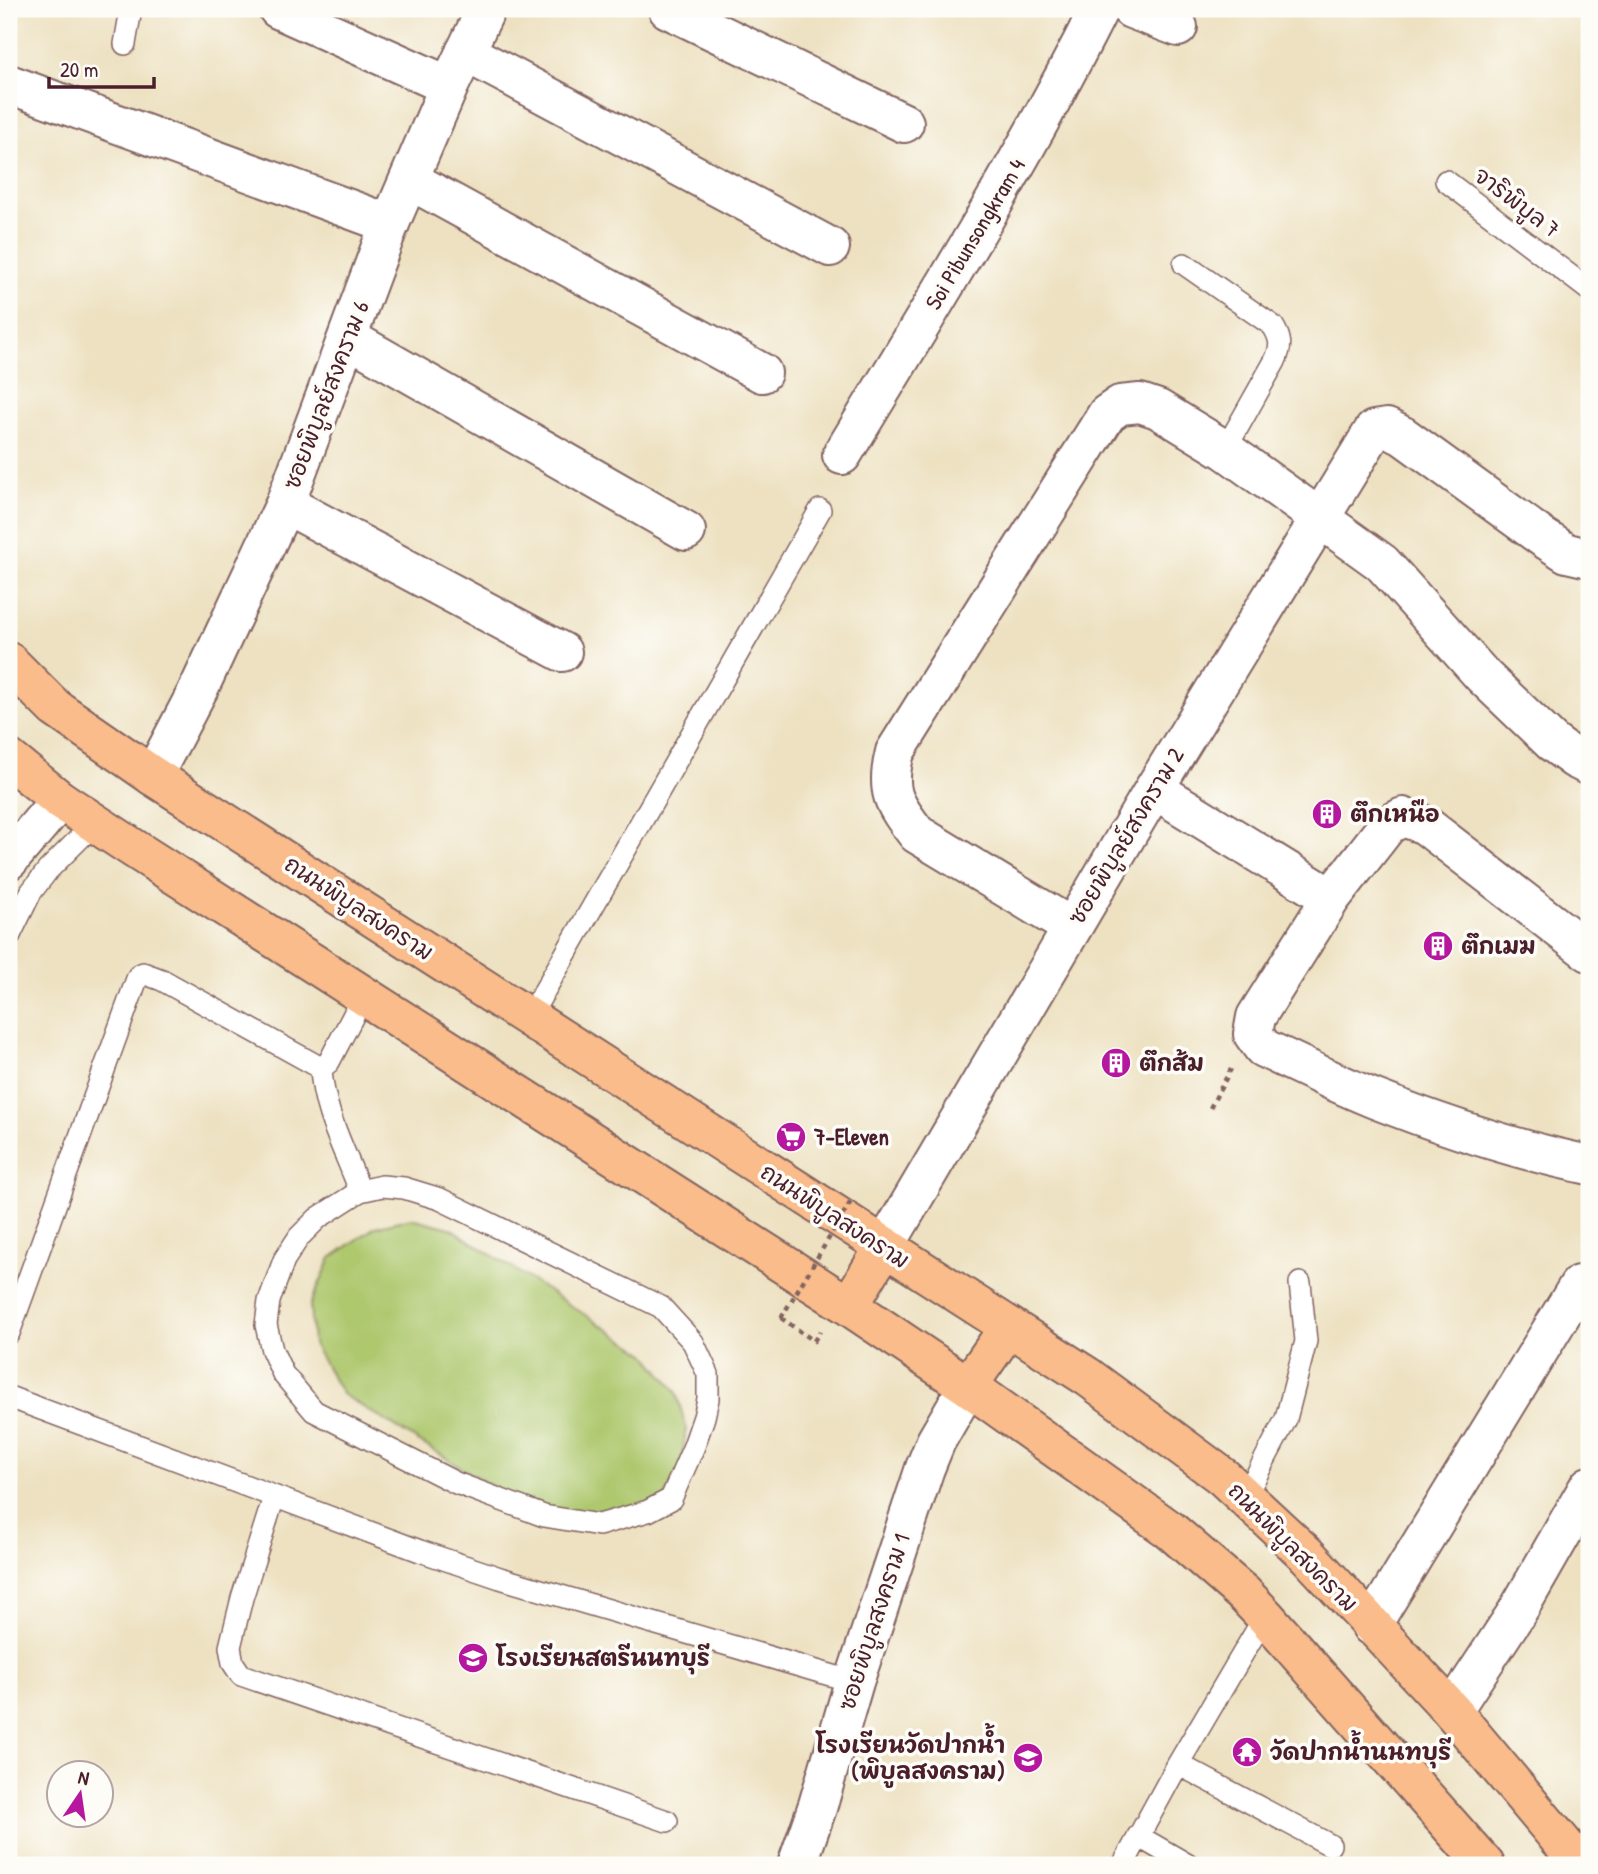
<svg xmlns="http://www.w3.org/2000/svg" width="1598" height="1874" font-family="'Patrick Hand','Playpen Sans Thai',sans-serif">
<rect width="100%" height="100%" fill="#fdfcf7"/>
<filter id="ink" filterUnits="userSpaceOnUse"><feTurbulence type="fractalNoise" baseFrequency=".0143" numOctaves="2"/><feDisplacementMap in="SourceGraphic" scale="14" xChannelSelector="R" yChannelSelector="G"/><feConvolveMatrix kernelMatrix="1 2 1 2 8 2 1 2 1" color-interpolation-filters="sRGB"/></filter>
<filter id="wash" filterUnits="userSpaceOnUse"><feTurbulence type="fractalNoise" baseFrequency=".00686" numOctaves="4" result="noise"/><feDisplacementMap in="SourceGraphic" scale="28" xChannelSelector="R" yChannelSelector="G"/><feGaussianBlur stdDeviation="1.57" result="paint"/><feColorMatrix in="noise" values="0 0 0 0 0 0 0 0 0 0 0 0 0 0 0 0 0 1.4 0 .05"/><feComposite in="paint" operator="in"/></filter>
<g filter="url(#wash)">
<rect width="100%" height="100%" fill="#ede1c1"/>
<!-- pitch -->
<path fill="#aec86e" stroke="#7c744c" stroke-width="2" d="M 411,1218 L 450,1228 L 646,1354 L 676,1391 L 686,1428 L 681,1465 L 662,1504 L 637,1515 L 548,1521 L 342,1394 L 313,1344 L 310,1305 L 331,1258 L 375,1227 Z"/>
</g>
<g filter="url(#ink)">
<g fill="none" stroke-linecap="round" stroke-linejoin="round">
<!-- service casing -->
<g stroke="#836360" stroke-width="24">
<path id="service" d="M 125,44 L 131,9
M 1446,181 L 1589,290
M 1184,264 L 1273,326 C 1281,339 1282,346 1275,361 L 1225,450
M 9,937 L 31,892 L 48,870 L 95,823
M 530,1016 L 820,510
M 321,1068 C 323,1112 345,1150 360,1191
M 382,1186 L 404,1188 L 440,1199 L 661,1307 L 693,1342 L 708,1374 L 708,1399 L 704,1417 L 694,1446 L 671,1499 L 648,1511 L 599,1525 L 544,1516 L 456,1483 L 314,1411 L 283,1374 L 272,1350 L 266,1325 L 269,1301 L 284,1260 L 299,1237 L 318,1218 L 360,1191 Z
M 9,1333 L 138,976 L 143,973 L 162,980 L 321,1068 L 329,1062 L 363,997
M 9,1397 L 420,1551 L 500,1578 L 854,1682
M 274,1497 L 242,1598 L 230,1647 L 233,1663 L 241,1675 L 667,1821
M 1245,1497 L 1286,1419 L 1306,1341 L 1300,1283
M 1178,1764 L 1330,1845
M 1138,1836 L 1188,1865
M 1123,1865 L 1178,1764 L 1265,1616"/>
</g>
<!-- minor casing -->
<g stroke="#836360" stroke-width="42">
<path id="minor" d="M 278,9 L 449,86
M 668,9 L 904,123
M 1131,9 L 1178,27
M 465,52 L 830,247
M 9,84 L 390,224
M 410,180 L 762,373
M 348,338 L 686,531
M 842,455 C 931,308 1022,163 1099,9
M 285,504 L 562,652
M 153,776 L 199,688 L 285,504 L 388,228 L 449,86 L 486,9
M 1154,789 L 1331,898
M 9,860 L 60,800
M 1071,927 L 917,834 C 893,803 885,791 895,752 L 1107,414 L 1120,405 L 1140,403 L 1158,409 L 1225,450 L 1382,563 L 1483,676 L 1552,742 L 1575,759 L 1589,766
M 1589,952 L 1425,825 L 1403,817 L 1388,825 L 1331,898 L 1256,1017 L 1253,1034 L 1263,1048 C 1300,1065 1337,1084 1375,1099 C 1444,1126 1516,1150 1589,1165
M 885,1246 L 1154,789 L 1374,430 L 1387,428 L 1403,436 L 1542,537 L 1567,553 L 1589,558
M 1371,1626 L 1579,1285
M 1452,1711 L 1517,1612 L 1589,1486
M 797,1865 L 818,1805 L 854,1682 L 925,1468 L 936,1441 L 968,1386"/>
</g>
<!-- primary casing -->
<g stroke="#836360" stroke-width="42">
<path id="primary" d="M 9,662 L 55,708 L 153,776 L 1088,1377 L 1223,1477 L 1307,1555 L 1452,1711 L 1581,1865
M 9,759 L 60,800 L 133,848 L 849,1306 L 968,1386 L 1170,1530 L 1244,1594 L 1265,1616 L 1485,1865
M 849,1306 L 885,1246
M 968,1386 L 1009,1327"/>
</g>
<!-- path -->
<path stroke="#836360" stroke-width="4.5" stroke-dasharray="5 5" stroke-linecap="butt" d="M 1210,1108 L 1231,1069
M 781,1318 L 814,1341 L 820,1331"/>
<!-- service -->
<use href="#service" stroke="#fff" stroke-width="21"/>
<!-- minor -->
<use href="#minor" stroke="#fff" stroke-width="38"/>
<!-- primary -->
<use href="#primary" stroke="#f9bc8a" stroke-width="38"/>
<!-- path-bridge -->
<path stroke="#836360" stroke-width="4.5" stroke-dasharray="5 5" stroke-linecap="butt" d="M 781,1318 L 853,1198"/>
</g>
</g>
<!-- icons -->
<defs>
<g id="building-disc" transform="scale(1.575)"><circle r="9.5" fill="#b5179e" stroke="#fdfcf7"/><path d="M-4-6H4V6H1V3H-1V6H-4ZM-2.5-4.3h1.7v1.8h-1.7ZM.8-4.3h1.7v1.8H.8ZM-2.5-1h1.7V.8h-1.7ZM.8-1h1.7V.8H.8Z" fill="#fff"/></g>
<g id="supermarket-disc" transform="scale(1.575)"><circle r="9.5" fill="#b5179e" stroke="#fdfcf7"/><path d="M-6-5.5h2.5l.6 2H6L4.5 2H-2.5L-4.4-4H-6ZM-1.5 3.2a1.3 1.3 0 1 0 .1 0ZM3 3.2a1.3 1.3 0 1 0 .1 0Z" fill="#fff"/></g>
<g id="school-disc" transform="scale(1.575)"><circle r="9.5" fill="#b5179e" stroke="#fdfcf7"/><path d="M0-5L7-2L0 1L-7-2ZM-4 1L0 2.5L4 1V4Q0 6-4 4Z" fill="#fff"/></g>
<g id="temple-disc" transform="scale(1.575)"><circle r="9.5" fill="#b5179e" stroke="#fdfcf7"/><path d="M0-6L5-2H3V0L6.5 2.5H4V6H1.5V3h-3V6H-4V2.5H-6.5L-3 0V-2H-5Z" fill="#fff"/></g>
</defs>
<g fill-rule="evenodd">
<use href="#building-disc" x="1327" y="814"/>
<use href="#building-disc" x="1438" y="946"/>
<use href="#building-disc" x="1116" y="1063"/>
<use href="#supermarket-disc" x="791" y="1137"/>
<use href="#school-disc" x="473" y="1658"/>
<use href="#temple-disc" x="1247" y="1752"/>
<use href="#school-disc" x="1028" y="1758"/>
</g>
<g text-anchor="middle" stroke-width="7" stroke-linejoin="round" paint-order="stroke">
<!-- street labels -->
<g font-size="23" fill="#4a1f2b" stroke="#fdfcf7">
<text transform="translate(1517 202) rotate(37)" y="8">จาริพิบูล 7</text>
<text transform="translate(975 234) rotate(-59)" y="8">Soi Pibunsongkram 4</text>
<text transform="translate(326 395) rotate(-69)" y="8">ซอยพิบูลย์สงคราม 6</text>
<text transform="translate(1126 836) rotate(-59)" y="8">ซอยพิบูลย์สงคราม 2</text>
<text transform="translate(359 908) rotate(33)" y="8">ถนนพิบูลสงคราม</text>
<text transform="translate(835 1216) rotate(33)" y="8">ถนนพิบูลสงคราม</text>
<text transform="translate(1293 1547) rotate(45)" y="8">ถนนพิบูลสงคราม</text>
<text transform="translate(874 1622) rotate(-72)" y="8">ซอยพิบูลสงคราม 1</text>
</g>
<!-- poi labels -->
<g font-size="23" font-weight="bold" fill="#4a1f2b" stroke="#fdfcf7" text-anchor="start">
<text x="1350" y="822">ตึกเหนือ</text>
<text x="1461" y="954">ตึกเมฆ</text>
<text x="1139" y="1071">ตึกส้ม</text>
<text x="814" y="1145">7-Eleven</text>
<text x="496" y="1666">โรงเรียนสตรีนนทบุรี</text>
<text x="1005" y="1753" text-anchor="end">โรงเรียนวัดปากน้ำ<tspan x="1005" dy="26">(พิบูลสงคราม)</tspan></text>
<text x="1270" y="1760">วัดปากน้ำนนทบุรี</text>
</g>
</g>
<!-- margin -->
<rect width="1598" height="1874" fill="none" stroke="#fdfcf7" stroke-width="35"/>
<!-- north arrow -->
<g transform="translate(80 1794) rotate(13)"><circle r="33" fill="#fdfcf7" stroke="#b5a4a5" stroke-width="2"/>
<path d="M0-5L12 26L0 18L-12 26Z" fill="#b5179e"/>
<text y="-10" font-size="19" font-weight="bold" text-anchor="middle" fill="#4a1f2b">N</text>
</g>
<!-- scale -->
<path d="M49 77v10h105v-10" fill="none" stroke="#4a1f2b" stroke-width="3.5"/>
<text x="60" y="77" font-size="21" fill="#4a1f2b" stroke="#fdfcf7" stroke-width="5" paint-order="stroke">20 m</text>
</svg>
